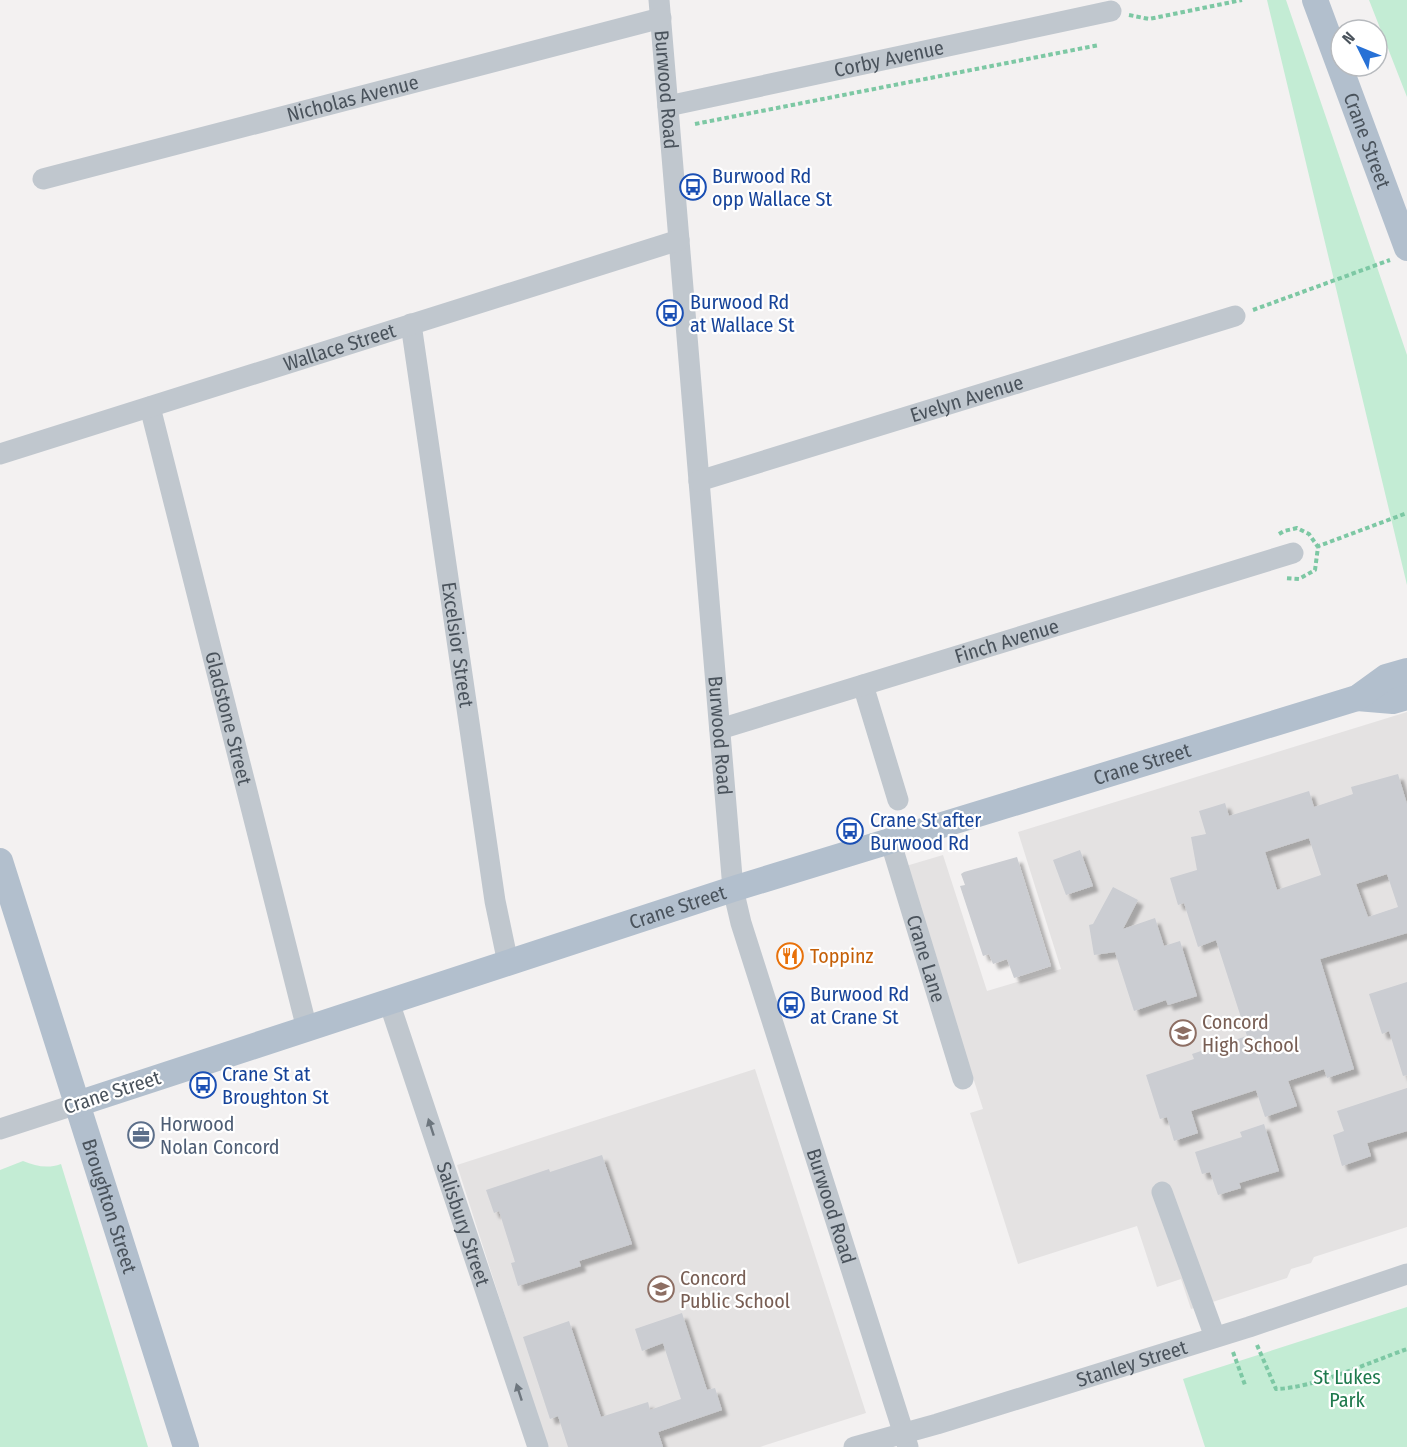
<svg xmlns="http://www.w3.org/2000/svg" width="1407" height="1447" font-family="'Fira Sans Condensed',sans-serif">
<defs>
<filter id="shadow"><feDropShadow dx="5.5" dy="5.5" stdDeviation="1.5" flood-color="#0004"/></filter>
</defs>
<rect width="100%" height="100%" fill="#f3f1f1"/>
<!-- education -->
<path fill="#e4e2e2" d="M 1407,712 L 1407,1227 L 1314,1257 L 1311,1263 L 1291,1269 L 1287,1278 L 1191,1309 L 1181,1279 L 1157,1287 L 1137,1226 L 1018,1264 L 970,1113 L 983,1109 L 906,866 L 943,855 L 987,991 L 1061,969 L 1018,832 Z
M 755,1069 L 866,1413 L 760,1447 L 547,1447 L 457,1165 Z"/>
<!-- green -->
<path fill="#c3ecd4" d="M 1267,0 L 1286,0 L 1407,355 L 1407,585 Z
M 1369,0 L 1407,0 L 1407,97 Z
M 23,1161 C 36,1166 47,1169 61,1164 L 148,1447 L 0,1447 L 0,1170 Z
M 1407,1307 L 1407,1447 L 1205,1447 L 1183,1379 Z"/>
<!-- building -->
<path fill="#cbcdd2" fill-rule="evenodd" filter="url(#shadow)" d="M 1398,774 L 1407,804 L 1407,933 L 1320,959 L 1354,1069 L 1327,1078 L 1324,1069 L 1288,1081 L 1297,1106 L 1265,1117 L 1256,1090 L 1191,1111 L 1198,1133 L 1174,1141 L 1167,1117 L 1160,1119 L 1146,1075 L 1194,1059 L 1192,1054 L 1247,1036 L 1216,940 L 1198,947 L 1184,903 L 1178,905 L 1170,878 L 1197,870 L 1191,837 L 1206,834 L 1199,811 L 1225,803 L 1229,816 L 1309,791 L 1314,807 L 1353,794 L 1351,787 ZM 1309,838 L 1321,875 L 1277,890 L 1265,852 ZM 1387,874 L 1398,907 L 1368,917 L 1356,884 Z
M 1080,850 L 1093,886 L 1066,895 L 1053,860 Z
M 1017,857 L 1051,966 L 1014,978 L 1007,959 L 993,964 L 989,954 L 983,956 L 960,886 L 965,885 L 961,874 L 964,872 Z
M 1113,887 L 1138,900 L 1123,929 L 1155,918 L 1164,946 L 1180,941 L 1197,996 L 1168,1005 L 1166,1000 L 1134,1011 L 1115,952 L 1094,955 L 1089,925 L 1093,924 Z
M 1407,982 L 1407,1075 L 1403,1076 L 1389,1031 L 1382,1034 L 1369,994 Z
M 1407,1088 L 1407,1131 L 1367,1143 L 1371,1156 L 1342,1166 L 1333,1135 L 1344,1131 L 1337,1111 Z
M 1264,1124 L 1279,1171 L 1239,1183 L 1241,1188 L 1218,1195 L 1210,1172 L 1202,1174 L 1195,1152 L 1242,1137 L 1240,1132 Z
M 602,1155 L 632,1244 L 579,1261 L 581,1266 L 518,1286 L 511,1263 L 515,1262 L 499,1211 L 494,1213 L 486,1190 L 549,1169 L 550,1172 Z
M 682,1313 L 707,1390 L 715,1388 L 722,1410 L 658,1432 L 663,1447 L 568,1447 L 558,1416 L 550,1419 L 523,1337 L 569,1321 L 601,1417 L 648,1402 L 650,1410 L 681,1399 L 663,1343 L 642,1351 L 635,1329 Z"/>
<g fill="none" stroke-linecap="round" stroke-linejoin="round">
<!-- path -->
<path stroke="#7dc8a4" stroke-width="4" stroke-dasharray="4.5 3" stroke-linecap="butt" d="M 1129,15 L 1149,19 L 1242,0
M 695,124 L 1099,45
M 1253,310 L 1390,260
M 1279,534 L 1284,531 L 1297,528 L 1309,534 L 1318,547 L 1315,570 L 1299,579 L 1285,578
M 1316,547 L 1407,513
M 1257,1345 L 1276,1389 C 1314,1388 1370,1362 1407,1349
M 1233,1352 L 1245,1385"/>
<!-- minor -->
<g stroke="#c0c7ce" stroke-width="21">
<path id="s1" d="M 659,0 L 733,889 L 741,923 L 908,1447"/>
<path id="s2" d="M 668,106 L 1111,11"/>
<path id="s3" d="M 43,179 L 661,18"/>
<path id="s4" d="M 411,324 L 495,901 L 508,963"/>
<path id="s5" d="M 150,407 L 307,1029"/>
<path id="s6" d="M 0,454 L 679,240"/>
<path id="s7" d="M 699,481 L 1235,316"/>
<path d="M 863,685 L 898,800"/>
<path id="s8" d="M 720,729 L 1293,553"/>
<path id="s9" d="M 890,840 L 963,1079"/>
<path id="s10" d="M 389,1002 L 538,1447"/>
<path d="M 0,1129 L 77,1104"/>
<path d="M 1162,1192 L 1215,1337"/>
<path id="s11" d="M 854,1447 L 937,1424 L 1249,1327 L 1407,1274"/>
</g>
<!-- major -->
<g stroke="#b2bfcd" stroke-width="26">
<path id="s12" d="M 1315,0 L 1407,248"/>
<path d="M 1357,698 L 1393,701 L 1407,697"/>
<path id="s13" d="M 0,861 L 186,1447"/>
<path id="s14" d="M 77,1104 L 733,889 L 1357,698 L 1386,677 L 1407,671"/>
</g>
</g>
<!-- one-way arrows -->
<defs><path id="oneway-solid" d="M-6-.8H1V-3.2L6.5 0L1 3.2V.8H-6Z" transform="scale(1.5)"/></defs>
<g fill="#6d767e">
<use href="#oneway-solid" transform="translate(431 1127) rotate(-108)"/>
<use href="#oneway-solid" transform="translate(519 1392) rotate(-108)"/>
</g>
<!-- icons -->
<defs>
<g id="bus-ring" transform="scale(1.35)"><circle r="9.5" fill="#fff" stroke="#1a4fb4" stroke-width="1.5"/><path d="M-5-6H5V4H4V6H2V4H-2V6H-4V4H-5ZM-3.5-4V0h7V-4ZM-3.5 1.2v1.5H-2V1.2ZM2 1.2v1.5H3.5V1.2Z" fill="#1a4fb4"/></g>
<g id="restaurant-ring" transform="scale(1.35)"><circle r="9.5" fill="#fff" stroke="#e8710a" stroke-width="1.5"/><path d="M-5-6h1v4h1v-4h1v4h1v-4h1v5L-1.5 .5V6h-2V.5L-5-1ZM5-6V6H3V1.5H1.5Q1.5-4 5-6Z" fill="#e8710a"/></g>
<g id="school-ring" transform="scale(1.35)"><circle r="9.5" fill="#fff" stroke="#8d6e63" stroke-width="1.5"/><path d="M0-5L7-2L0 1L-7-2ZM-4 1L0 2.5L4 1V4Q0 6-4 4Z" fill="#8d6e63"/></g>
<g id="office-ring" transform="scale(1.35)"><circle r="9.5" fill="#fff" stroke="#5c6f8a" stroke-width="1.5"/><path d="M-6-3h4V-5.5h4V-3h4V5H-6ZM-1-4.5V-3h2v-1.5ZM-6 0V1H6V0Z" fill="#5c6f8a"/></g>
</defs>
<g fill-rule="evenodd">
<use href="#bus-ring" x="693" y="187"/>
<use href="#bus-ring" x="670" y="313"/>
<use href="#bus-ring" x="850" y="831"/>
<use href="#restaurant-ring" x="790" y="956"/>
<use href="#bus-ring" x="791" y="1005"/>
<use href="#school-ring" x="1183" y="1033"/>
<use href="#bus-ring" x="203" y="1085"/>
<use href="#office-ring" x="141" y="1135"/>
<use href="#school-ring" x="661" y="1289"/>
</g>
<g text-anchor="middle" stroke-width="4.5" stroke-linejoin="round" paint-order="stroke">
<!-- street labels -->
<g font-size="20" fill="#4a535c" stroke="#fff">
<text dy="7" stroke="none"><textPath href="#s2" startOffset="226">Corby Avenue</textPath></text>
<text dy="7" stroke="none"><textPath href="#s1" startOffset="90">Burwood Road</textPath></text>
<text dy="7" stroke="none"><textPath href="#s3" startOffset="320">Nicholas Avenue</textPath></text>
<text dy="7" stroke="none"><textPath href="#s12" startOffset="150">Crane Street</textPath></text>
<text dy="7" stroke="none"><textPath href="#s6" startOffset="356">Wallace Street</textPath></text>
<text dy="7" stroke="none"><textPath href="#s7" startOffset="280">Evelyn Avenue</textPath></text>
<text dy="7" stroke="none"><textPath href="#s8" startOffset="300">Finch Avenue</textPath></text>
<text dy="7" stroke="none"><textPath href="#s4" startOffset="324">Excelsior Street</textPath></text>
<text dy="7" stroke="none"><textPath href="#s5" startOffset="321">Gladstone Street</textPath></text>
<text dy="7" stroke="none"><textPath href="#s1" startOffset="738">Burwood Road</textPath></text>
<text dy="7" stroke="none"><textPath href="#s14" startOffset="1118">Crane Street</textPath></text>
<text dy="7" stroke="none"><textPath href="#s14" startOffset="632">Crane Street</textPath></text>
<text dy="7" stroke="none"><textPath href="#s9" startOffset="124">Crane Lane</textPath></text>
<text transform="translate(112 1092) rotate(-18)" y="7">Crane Street</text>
<text dy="7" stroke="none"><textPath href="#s13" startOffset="362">Broughton Street</textPath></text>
<text dy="7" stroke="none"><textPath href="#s1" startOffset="1224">Burwood Road</textPath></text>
<text dy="7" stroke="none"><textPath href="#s10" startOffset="234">Salisbury Street</textPath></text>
<text dy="7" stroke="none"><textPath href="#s11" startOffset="290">Stanley Street</textPath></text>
</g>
<!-- transit labels -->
<g font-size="20" fill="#164399" stroke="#fff" text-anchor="start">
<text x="712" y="183">Burwood Rd<tspan x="712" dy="23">opp Wallace St</tspan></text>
<text x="690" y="309">Burwood Rd<tspan x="690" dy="23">at Wallace St</tspan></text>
<text x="870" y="827">Crane St after<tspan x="870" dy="23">Burwood Rd</tspan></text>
<text x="810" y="1001">Burwood Rd<tspan x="810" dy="23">at Crane St</tspan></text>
<text x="222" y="1081">Crane St at<tspan x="222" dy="23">Broughton St</tspan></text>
</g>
<!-- food labels -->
<g font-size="20" fill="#c56008" stroke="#fff" text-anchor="start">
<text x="810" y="963">Toppinz</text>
</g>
<!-- education labels -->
<g font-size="20" fill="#785e54" stroke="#fff" text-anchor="start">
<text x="1202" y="1029">Concord<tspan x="1202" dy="23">High School</tspan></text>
<text x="680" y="1285">Concord<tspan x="680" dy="23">Public School</tspan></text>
</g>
<!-- service labels -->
<g font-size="20" fill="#4e5e75" stroke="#fff" text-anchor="start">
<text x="160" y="1131">Horwood<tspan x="160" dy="23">Nolan Concord</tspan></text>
</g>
<!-- park labels -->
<g font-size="20" fill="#1f794d" stroke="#fff">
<text x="1347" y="1384">St Lukes<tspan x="1347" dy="23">Park</tspan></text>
</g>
</g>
<!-- north arrow -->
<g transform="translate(1359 48) rotate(313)"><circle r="28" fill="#ffffff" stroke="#b7babe" stroke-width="1.5"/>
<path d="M0-4.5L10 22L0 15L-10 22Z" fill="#2771d6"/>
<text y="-9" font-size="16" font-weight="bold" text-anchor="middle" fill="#4a535c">N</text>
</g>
</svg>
